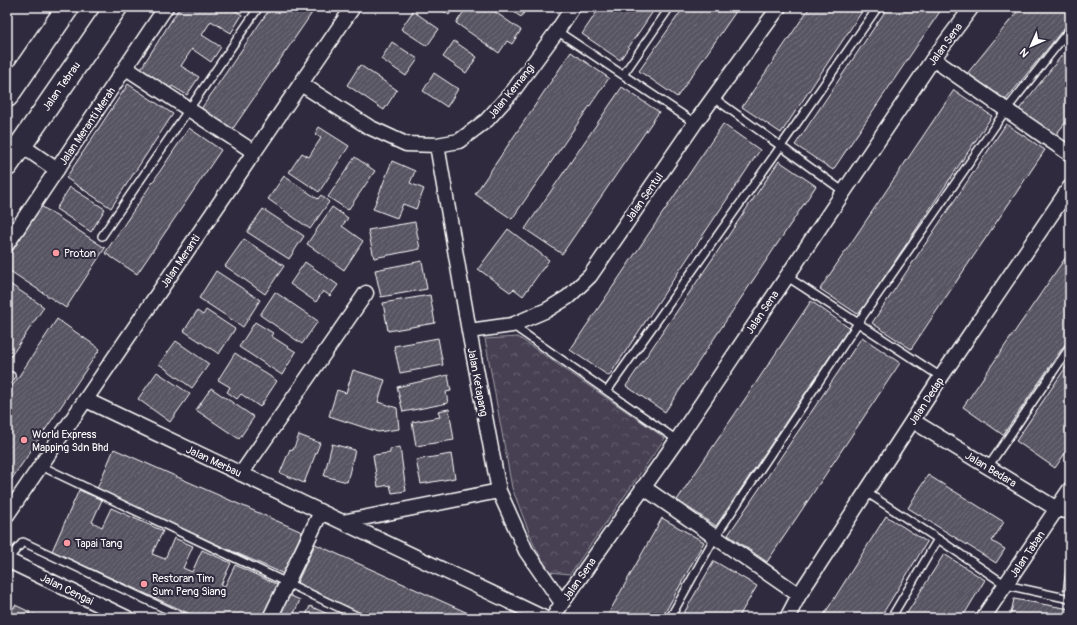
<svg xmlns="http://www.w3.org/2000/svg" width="1077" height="625" font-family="Pangolin,sans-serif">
<defs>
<pattern id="forest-crowns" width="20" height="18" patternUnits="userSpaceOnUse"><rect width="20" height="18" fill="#464152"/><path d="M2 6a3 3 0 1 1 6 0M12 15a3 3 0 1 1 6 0" fill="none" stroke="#625e6c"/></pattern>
<pattern id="building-hatch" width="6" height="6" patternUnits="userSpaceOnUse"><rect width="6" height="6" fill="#595564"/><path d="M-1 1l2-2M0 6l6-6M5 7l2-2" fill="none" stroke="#726e7b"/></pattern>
</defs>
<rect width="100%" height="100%" fill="#2f2a3d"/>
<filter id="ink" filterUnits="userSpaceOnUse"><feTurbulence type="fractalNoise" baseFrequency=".025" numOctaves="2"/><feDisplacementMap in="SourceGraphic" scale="8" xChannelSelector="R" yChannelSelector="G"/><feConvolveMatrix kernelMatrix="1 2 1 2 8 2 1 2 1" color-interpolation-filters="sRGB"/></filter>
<g filter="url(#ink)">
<!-- forest -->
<path fill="url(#forest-crowns)" stroke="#a2a0a8" d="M 518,337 L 665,438 L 570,574 L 549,572 L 534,545 L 512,488 L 485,339 Z"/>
<!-- building -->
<path fill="url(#building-hatch)" stroke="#fff" d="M 180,7 L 230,7 L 242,15 L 231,33 L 211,21 L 202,35 L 221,47 L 211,62 L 192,49 L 181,66 L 199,77 L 187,95 L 172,86 L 170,89 L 140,70 Z
M 271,7 L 316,7 L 232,130 L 201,109 Z
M 438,7 L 454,7 L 449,15 Z
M 467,7 L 488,7 L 521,30 L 512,44 L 507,41 L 499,53 L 456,23 Z
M 506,7 L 528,7 L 521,17 Z
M 600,7 L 656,7 L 620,60 L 582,34 Z
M 684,7 L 739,7 L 677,97 L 639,71 Z
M 810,7 L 865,7 L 781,133 L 742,107 Z
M 888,7 L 943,7 L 833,170 L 795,145 Z
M 1021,7 L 1070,7 L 1070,21 L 1004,102 L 966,75 Z
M 413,11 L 439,29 L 427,46 L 401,29 Z
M 454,41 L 477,57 L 466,73 L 443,57 Z
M 392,42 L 418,59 L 406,76 L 381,59 Z
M 1070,45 L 1070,117 L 1054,137 L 1017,112 Z
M 571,52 L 609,78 L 512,219 L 475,194 Z
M 360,65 L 397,90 L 384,110 L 347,85 Z
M 434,73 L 458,89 L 447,107 L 423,91 Z
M 128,84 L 173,114 L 111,208 L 66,178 Z
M 622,87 L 659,112 L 562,254 L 525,229 Z
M 954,90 L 992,116 L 859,315 L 820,289 Z
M 723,124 L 760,150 L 609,376 L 570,350 Z
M 1006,124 L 1045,150 L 911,349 L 872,323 Z
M 319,127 L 349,146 L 319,192 L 289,172 L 302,153 L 309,157 L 321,138 L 315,134 Z
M 189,128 L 221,150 L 137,274 L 105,253 Z
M 355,157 L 375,171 L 348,210 L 328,197 Z
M 392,161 L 415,171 L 410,183 L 424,189 L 416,209 L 403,204 L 397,218 L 373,209 Z
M 779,161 L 816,186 L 665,412 L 626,386 Z
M 284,176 L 318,199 L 321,195 L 329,202 L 310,229 L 268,199 Z
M 70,187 L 105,209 L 91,232 L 56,209 Z
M 41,206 L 105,248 L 66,308 L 7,269 L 7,259 Z
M 332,207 L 348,218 L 342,226 L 363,241 L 344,270 L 307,244 Z
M 263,209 L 304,236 L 289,259 L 247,232 Z
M 415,222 L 420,249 L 374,258 L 368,230 Z
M 508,229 L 549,260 L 523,296 L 514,289 L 510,292 L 478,269 Z
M 244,239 L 284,266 L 265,294 L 225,266 Z
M 1070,251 L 1070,337 L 1003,435 L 963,407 Z
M 422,261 L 427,289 L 381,297 L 375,270 Z
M 305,262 L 338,285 L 330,296 L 323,291 L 316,302 L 290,284 Z
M 216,271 L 260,300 L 243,327 L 199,298 Z
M 7,282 L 44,307 L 7,362 Z
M 275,292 L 318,321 L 302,344 L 260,315 Z
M 430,295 L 435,323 L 388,331 L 383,303 Z
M 811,301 L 849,328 L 716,526 L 677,500 Z
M 206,310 L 235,329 L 219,354 L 184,331 L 197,311 L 203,315 Z
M 57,319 L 100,349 L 7,486 L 7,394 Z
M 255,322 L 273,333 L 271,336 L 296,352 L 282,375 L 239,347 Z
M 862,337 L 900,363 L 767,562 L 728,535 Z
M 438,338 L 443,365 L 400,373 L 394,346 Z
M 176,341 L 209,364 L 192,388 L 159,364 Z
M 235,353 L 277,381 L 260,407 L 241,394 L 237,399 L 227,392 L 230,387 L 218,380 Z
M 1070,361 L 1070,446 L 1055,468 L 1016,441 Z
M 353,370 L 385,380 L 378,402 L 397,408 L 399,429 L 378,432 L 329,416 L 337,390 L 346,393 Z
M 157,372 L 190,394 L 170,422 L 138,399 Z
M 448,375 L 451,391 L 446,392 L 448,403 L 403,412 L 397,387 Z
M 211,388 L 254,417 L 239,439 L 196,410 Z
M 449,409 L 454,440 L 416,446 L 412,422 L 440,417 L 438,411 Z
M 299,435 L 320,443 L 304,483 L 280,473 L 290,449 L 293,450 Z
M 332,444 L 355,450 L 347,482 L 324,476 Z
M 400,447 L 406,491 L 392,493 L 390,485 L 378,487 L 373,455 L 390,453 L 390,449 Z
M 114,449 L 302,532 L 284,574 L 96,491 Z
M 451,454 L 455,478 L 421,484 L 416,460 Z
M 928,475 L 1004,522 L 992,541 L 1005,549 L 996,563 L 908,508 Z
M 79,490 L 102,500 L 92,522 L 102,527 L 111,508 L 163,531 L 152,554 L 165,559 L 174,538 L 193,546 L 183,568 L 192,572 L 202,550 L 231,563 L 221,585 L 225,586 L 235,565 L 278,585 L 263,618 L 199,618 L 52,551 Z
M 886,516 L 927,542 L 880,618 L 822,618 Z
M 662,518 L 704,542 L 662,618 L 606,618 Z
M 315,544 L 479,618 L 370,618 L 296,585 Z
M 1069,545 L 1070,545 L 1070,592 L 1063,590 Z
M 944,554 L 985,580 L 962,618 L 904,618 Z
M 714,561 L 757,586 L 738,618 L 681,618 Z
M 289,595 L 300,600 L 292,618 L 279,618 Z
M 1014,599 L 1070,609 L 1070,618 L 1010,618 Z
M 8,605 L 14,608 L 15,605 L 30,612 L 27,618 L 7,618 L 7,607 Z
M 310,606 L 332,616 L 331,618 L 305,618 Z
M 33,614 L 41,618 L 32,618 Z"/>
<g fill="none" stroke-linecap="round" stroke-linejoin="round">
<!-- service casing -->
<g stroke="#fff" stroke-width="10">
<path id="service" d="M 557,31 L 695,123
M 623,75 L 670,7
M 714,98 L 843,191
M 102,236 L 259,7
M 786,276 L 941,377
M 512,325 L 677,440
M 7,382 L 11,376
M 607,391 L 781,146 L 878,7
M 41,466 L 361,618
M 988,467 L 1070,347
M 866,492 L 938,539 L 1006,585 L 1070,599
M 7,560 L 23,542 L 185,618
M 670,618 L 715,537 L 858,323 L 1006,110 L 1070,29
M 891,618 L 938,539"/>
</g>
<!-- minor casing -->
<g stroke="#fff" stroke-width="17">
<path id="minor" d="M 933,59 L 1070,154
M 126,68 L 254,152
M 301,84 L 369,127 L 406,144 L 437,145 L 459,141 L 487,120 L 513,91 L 557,31 L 573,7
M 21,145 L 57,170
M 437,145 L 469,331 L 499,491 L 526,551 L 562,603
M 7,244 L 166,7
M 469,331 L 512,325 L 547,310 L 568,297 L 590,276 L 695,123 L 779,7
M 86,400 L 544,618
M 913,421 L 1057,509 L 1070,512
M 241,474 L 366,293
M 643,487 L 799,595
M 7,515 L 353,7
M 342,522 L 499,491
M 7,560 L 127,618
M 270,618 L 321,512
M 553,618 L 562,603 L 677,440 L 933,59 L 972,7
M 787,618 L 799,595 L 866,492 L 941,377 L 1070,187
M 983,618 L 1070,489"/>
</g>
<!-- trunk casing -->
<g stroke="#fff" stroke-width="25">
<path id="trunk" d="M 7,96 L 68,7
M 7,165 L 116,7"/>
</g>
<!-- service -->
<use href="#service" stroke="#2f2a3d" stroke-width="7"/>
<!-- minor -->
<use href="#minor" stroke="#2f2a3d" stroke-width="14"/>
<!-- trunk -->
<use href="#trunk" stroke="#2f2a3d" stroke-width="22"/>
</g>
</g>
<!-- markers -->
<g fill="#ff9aa2" stroke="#2f2a3d" stroke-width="1.5">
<circle cx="56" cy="253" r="4"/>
<circle cx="24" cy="440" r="4"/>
<circle cx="67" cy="543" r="4"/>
<circle cx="144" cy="584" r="4"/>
</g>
<g text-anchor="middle" stroke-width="4" stroke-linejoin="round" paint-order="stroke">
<!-- street labels -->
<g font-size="11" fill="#fff" stroke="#2f2a3d">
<text transform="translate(945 44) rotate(-54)" y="4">Jalan Sena</text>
<text transform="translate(61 86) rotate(-55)" y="4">Jalan Tebrau</text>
<text transform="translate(511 91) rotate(-51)" y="4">Jalan Kemangi</text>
<text transform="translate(87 126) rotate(-56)" y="4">Jalan Meranti Merah</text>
<text transform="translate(644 197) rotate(-55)" y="4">Jalan Sentul</text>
<text transform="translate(180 261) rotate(-56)" y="4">Jalan Meranti</text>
<text transform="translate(762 312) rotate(-56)" y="4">Jalan Sena</text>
<text transform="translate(478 382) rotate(79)" y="4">Jalan Ketapang</text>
<text transform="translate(926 401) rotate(-57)" y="4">Jalan Dedap</text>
<text transform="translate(214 461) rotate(25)" y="4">Jalan Merbau</text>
<text transform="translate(991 469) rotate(31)" y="4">Jalan Bedara</text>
<text transform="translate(1027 554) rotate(-56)" y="4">Jalan Taban</text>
<text transform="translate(579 579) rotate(-55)" y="4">Jalan Sena</text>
<text transform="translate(67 589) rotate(26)" y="4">Jalan Cengai</text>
</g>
<!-- poi labels -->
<g font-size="11" fill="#fff" stroke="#2f2a3d" text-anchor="start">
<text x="64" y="257">Proton</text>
<text x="32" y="438">World Express<tspan x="32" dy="13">Mapping Sdn Bhd</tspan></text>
<text x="75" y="547">Tapai Tang</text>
<text x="152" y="582">Restoran Tim<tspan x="152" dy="13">Sum Peng Siang</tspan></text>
</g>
</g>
<!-- margin -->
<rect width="1077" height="625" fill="none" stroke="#2f2a3d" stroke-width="24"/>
<rect x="12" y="12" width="1053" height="601" fill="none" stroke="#fff" stroke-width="1.5" filter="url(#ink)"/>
<!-- north arrow -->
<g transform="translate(1031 46) rotate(225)" stroke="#2f2a3d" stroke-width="3" paint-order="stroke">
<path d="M0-3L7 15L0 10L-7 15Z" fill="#ffffff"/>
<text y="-6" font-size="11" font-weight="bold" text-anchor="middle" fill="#ffffff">N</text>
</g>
</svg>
